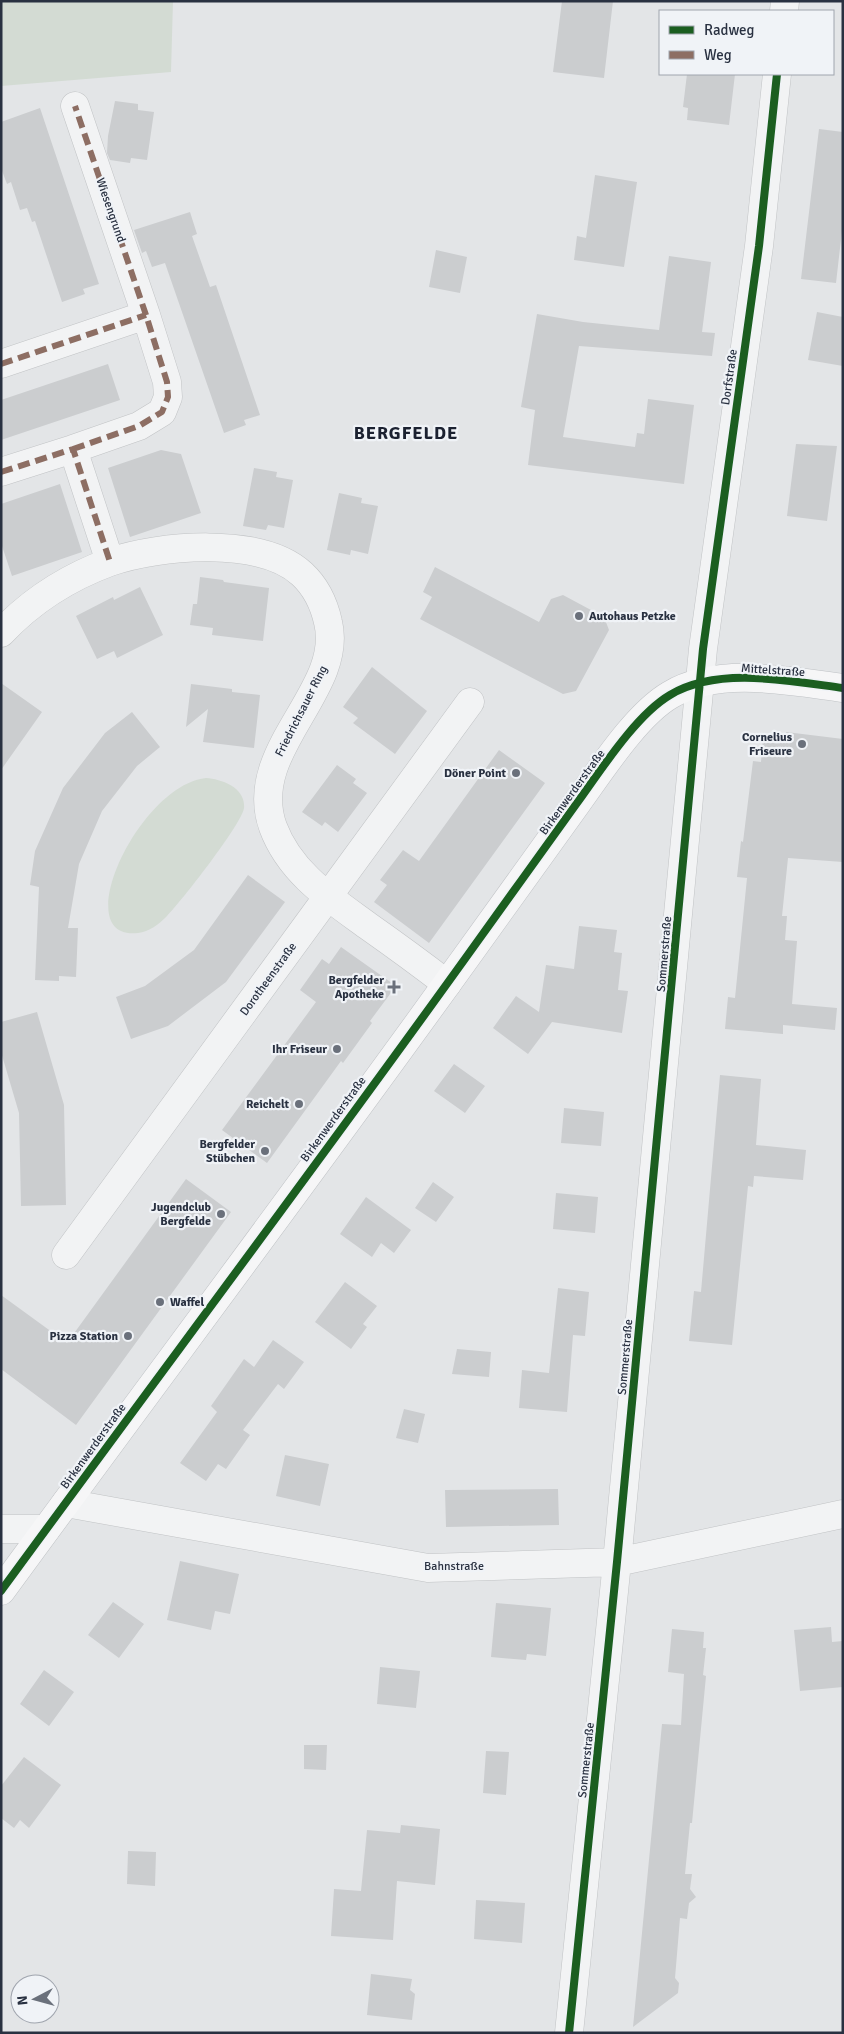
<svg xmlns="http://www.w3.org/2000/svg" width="844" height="2034" font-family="Signika,sans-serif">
<rect width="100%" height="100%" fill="#e3e5e7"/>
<!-- green -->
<path fill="#d3dbd3" d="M 1,1 L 173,1 L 171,72 L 1,86 Z
M 206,778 C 222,779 246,788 244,808 C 242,824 180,903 167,916 C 159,924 149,932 138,933 C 66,941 139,785 206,778 Z"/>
<!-- building -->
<path fill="#cbcdcf" d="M 562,1 L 613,1 L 604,78 L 553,72 Z
M 687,74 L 735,74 L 729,125 L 687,120 L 688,108 L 683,107 Z
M 115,101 L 138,104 L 138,110 L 154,112 L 147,160 L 131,158 L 130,163 L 110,160 L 107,153 L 108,136 Z
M 40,108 L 99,284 L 83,289 L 85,294 L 62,302 L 35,221 L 32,222 L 27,208 L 20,210 L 11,182 L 7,184 L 1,168 L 1,122 Z
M 819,129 L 843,132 L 843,222 L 836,283 L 801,279 Z
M 595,175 L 637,182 L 624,267 L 574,260 L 577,236 L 586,238 Z
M 190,212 L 197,234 L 192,236 L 210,287 L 216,285 L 260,415 L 244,420 L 246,425 L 224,433 L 165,263 L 152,267 L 146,251 L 142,253 L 134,230 Z
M 436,250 L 467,257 L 460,293 L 429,287 Z
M 669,256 L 711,262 L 702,332 L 715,333 L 712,356 L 579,346 L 563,437 L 635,447 L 637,433 L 644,434 L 648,399 L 694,405 L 684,484 L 528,465 L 535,410 L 521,407 L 537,314 L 583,322 L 659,330 Z
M 817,312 L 843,317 L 843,366 L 808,360 Z
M 108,364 L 120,400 L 1,440 L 1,400 Z
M 796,444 L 837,446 L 827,521 L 787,516 Z
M 161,450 L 181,454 L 201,513 L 130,537 L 108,468 Z
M 254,468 L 277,472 L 276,477 L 293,480 L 284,528 L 268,525 L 266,530 L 243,526 Z
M 60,484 L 82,552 L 12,576 L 1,543 L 1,504 Z
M 339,493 L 362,498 L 361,503 L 378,506 L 368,554 L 351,550 L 350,555 L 327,550 Z
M 435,567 L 539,622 L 551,599 L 563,595 L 604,617 L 609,630 L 576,691 L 563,694 L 420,619 L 432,597 L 423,592 Z
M 200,577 L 223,580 L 224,582 L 269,588 L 263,641 L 212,635 L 213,628 L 190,625 L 193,604 L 197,604 Z
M 140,587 L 163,635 L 117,658 L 114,651 L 97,659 L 76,616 L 113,597 L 114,600 Z
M 372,667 L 427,711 L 395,754 L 353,723 L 358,718 L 343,707 Z
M 1,683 L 42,712 L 1,770 Z
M 191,684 L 232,689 L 232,692 L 260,695 L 254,748 L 203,742 L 208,709 L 186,727 Z
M 132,712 L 160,747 L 137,766 L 102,811 L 79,864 L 68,928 L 78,928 L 76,977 L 59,976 L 59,981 L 35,980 L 39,887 L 30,885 L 35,851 L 63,788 L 105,733 Z
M 786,732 L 843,739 L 843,862 L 788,858 L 782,916 L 787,916 L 785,940 L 797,941 L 792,1004 L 837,1008 L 835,1030 L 783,1025 L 783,1034 L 725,1029 L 728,997 L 735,998 L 747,878 L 737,877 L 741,841 L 743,842 L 753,761 L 761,762 L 763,736 L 785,740 Z
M 499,750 L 545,783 L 429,943 L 374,902 L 387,885 L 380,880 L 403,850 L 419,861 Z
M 337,765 L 356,779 L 353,783 L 367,793 L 338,832 L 325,822 L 322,826 L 302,812 Z
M 248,875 L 285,902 L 226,982 L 168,1026 L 131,1039 L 116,997 L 145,986 L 194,950 Z
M 579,926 L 617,930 L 614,952 L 622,953 L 618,990 L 628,991 L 622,1033 L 552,1022 L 528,1054 L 493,1028 L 516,996 L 539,1012 L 546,965 L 574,969 Z
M 341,947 L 396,986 L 370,1021 L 372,1023 L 343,1063 L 341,1061 L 267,1163 L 222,1130 L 316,1002 L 300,990 L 322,959 L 329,964 Z
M 37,1012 L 64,1105 L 66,1205 L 21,1206 L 19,1113 L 1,1052 L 1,1022 Z
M 454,1064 L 485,1086 L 465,1113 L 434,1091 Z
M 720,1075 L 761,1079 L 756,1145 L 806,1150 L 803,1180 L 754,1176 L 753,1187 L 748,1186 L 732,1345 L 689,1341 L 694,1291 L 701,1292 Z
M 564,1108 L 604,1112 L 601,1146 L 561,1143 Z
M 186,1179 L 231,1212 L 76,1425 L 1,1369 L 1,1295 L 67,1343 Z
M 433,1182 L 454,1197 L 436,1222 L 415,1208 Z
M 556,1193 L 598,1197 L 595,1233 L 553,1229 Z
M 366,1197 L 411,1230 L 394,1253 L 381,1243 L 372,1257 L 340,1234 Z
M 345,1282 L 377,1306 L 363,1324 L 367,1327 L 351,1349 L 315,1322 Z
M 558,1288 L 589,1292 L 585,1336 L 573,1335 L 567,1412 L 519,1408 L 522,1370 L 549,1373 Z
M 273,1340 L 304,1362 L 284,1389 L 278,1384 L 243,1430 L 250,1435 L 226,1469 L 218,1464 L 206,1481 L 180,1463 L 217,1412 L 211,1406 L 244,1359 L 254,1367 Z
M 457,1349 L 491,1352 L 489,1377 L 452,1374 Z
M 404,1409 L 425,1414 L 418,1443 L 396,1438 Z
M 285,1455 L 329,1464 L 320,1506 L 276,1496 Z
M 558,1489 L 559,1525 L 446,1527 L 445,1490 Z
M 180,1561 L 239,1574 L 230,1614 L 215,1611 L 211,1630 L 167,1620 Z
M 113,1602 L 144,1624 L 119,1658 L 88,1635 Z
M 496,1603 L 551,1608 L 546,1656 L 527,1654 L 526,1660 L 491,1657 Z
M 831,1627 L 832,1642 L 843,1641 L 843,1687 L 800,1691 L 794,1630 Z
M 672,1629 L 704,1632 L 703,1648 L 706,1648 L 703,1675 L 706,1676 L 692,1823 L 690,1823 L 685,1874 L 692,1874 L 690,1889 L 696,1897 L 689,1903 L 687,1919 L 680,1918 L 675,1978 L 679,1983 L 678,1993 L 633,2027 L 662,1724 L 681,1725 L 684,1674 L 668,1672 Z
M 380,1667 L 420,1671 L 416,1708 L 377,1704 Z
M 44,1670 L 74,1692 L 49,1726 L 20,1704 Z
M 304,1745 L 327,1745 L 326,1770 L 304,1769 Z
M 486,1751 L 509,1752 L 506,1795 L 483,1793 Z
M 24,1757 L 61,1785 L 29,1828 L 20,1820 L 14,1828 L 1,1818 L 1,1786 Z
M 401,1825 L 440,1829 L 435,1885 L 397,1881 L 393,1940 L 331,1936 L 334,1889 L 361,1891 L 367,1830 L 400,1833 Z
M 128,1851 L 156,1852 L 155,1886 L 127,1884 Z
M 476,1900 L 525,1903 L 522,1943 L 474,1939 Z
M 371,1974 L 412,1979 L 410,1990 L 415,1994 L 412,2020 L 367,2015 Z"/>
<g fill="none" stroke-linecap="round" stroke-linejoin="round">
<!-- minor casing -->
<g stroke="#c1c3c5" stroke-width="29">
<path id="minor" d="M 784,11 L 785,1
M 1,364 L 146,315
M 73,449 L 139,426 L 162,412 L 168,397 L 167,382 L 146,315 L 75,106
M 1,472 L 73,449 L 110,562
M 1,633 C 31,601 69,577 110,562 C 159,545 261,536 302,574 C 316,587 324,604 328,622 C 345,691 245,750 273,827 C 290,873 331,899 368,926 C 395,945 421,964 447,984
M 66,1255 L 470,702
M 66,1503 L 428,1568 L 617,1562 L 843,1514
M 1,1529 L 46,1529
M 569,2033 L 617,1562 L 703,649 L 759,246 L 777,74"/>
</g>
<!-- primary casing -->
<g stroke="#bfc2c5" stroke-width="29">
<path id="primary" d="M 1,1591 C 156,1379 314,1169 467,956 C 504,905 540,854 577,803 C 601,770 636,715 670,695 C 718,666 790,681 843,688"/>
</g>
<!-- minor -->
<use href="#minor" stroke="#f2f3f4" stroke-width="28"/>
<!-- primary -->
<use href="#primary" stroke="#f6f6f7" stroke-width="28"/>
<!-- quiet -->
<path stroke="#8d6e63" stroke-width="6" stroke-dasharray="12 6" stroke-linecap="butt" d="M 1,364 L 146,315
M 73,449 L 139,426 L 162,412 L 168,397 L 167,382 L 146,315 L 75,106
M 1,472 L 73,449 L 110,562"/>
<!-- cycleway casing -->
<g stroke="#f0f3f7" stroke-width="11">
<path id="cycleway" d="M 1,1591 C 156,1379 314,1169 467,956 C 504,905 540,854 577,803 C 601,770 636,715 670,695 C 718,666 790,681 843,688
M 569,2033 L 617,1562 L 703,649 L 759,246 L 777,74"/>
</g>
<!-- cycleway -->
<use href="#cycleway" stroke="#1b5e20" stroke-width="8"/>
</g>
<!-- markers -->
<g fill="#6a707b" stroke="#f0f3f7" stroke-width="2">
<circle cx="579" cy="616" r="5"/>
<circle cx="802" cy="744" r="5"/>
<circle cx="516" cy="773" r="5"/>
<path d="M391.5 979.5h5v5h5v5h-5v5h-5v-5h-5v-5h5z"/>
<circle cx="337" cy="1049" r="5"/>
<circle cx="299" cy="1104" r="5"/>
<circle cx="265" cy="1151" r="5"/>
<circle cx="221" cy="1214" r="5"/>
<circle cx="160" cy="1302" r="5"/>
<circle cx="128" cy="1336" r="5"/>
</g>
<g text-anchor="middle" stroke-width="4.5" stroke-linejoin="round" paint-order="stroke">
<!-- street labels -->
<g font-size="12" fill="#293141" stroke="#f0f3f7">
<text transform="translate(111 210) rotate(71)" y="4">Wiesengrund</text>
<text transform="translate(729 377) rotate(-82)" y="4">Dorfstraße</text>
<text transform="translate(773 670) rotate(4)" y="4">Mittelstraße</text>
<text transform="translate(301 711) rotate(-63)" y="4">Friedrichsauer Ring</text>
<text transform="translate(572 792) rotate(-54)" y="4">Birkenwerderstraße</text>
<text transform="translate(664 954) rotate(-85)" y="4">Sommerstraße</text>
<text transform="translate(268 979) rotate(-54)" y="4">Dorotheenstraße</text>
<text transform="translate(333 1119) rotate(-54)" y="4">Birkenwerderstraße</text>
<text transform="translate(625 1357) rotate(-85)" y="4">Sommerstraße</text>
<text transform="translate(93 1446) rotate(-54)" y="4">Birkenwerderstraße</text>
<text x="454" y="1570">Bahnstraße</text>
<text transform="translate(586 1760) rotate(-84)" y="4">Sommerstraße</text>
</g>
<!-- poi labels -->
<g font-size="12" font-weight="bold" fill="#293141" stroke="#f0f3f7" text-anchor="end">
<text x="589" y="620" text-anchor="start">Autohaus Petzke</text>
<text x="792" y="741">Cornelius<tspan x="792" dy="14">Friseure</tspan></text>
<text x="506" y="777">Döner Point</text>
<text x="384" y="984">Bergfelder<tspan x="384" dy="14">Apotheke</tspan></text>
<text x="327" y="1053">Ihr Friseur</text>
<text x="289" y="1108">Reichelt</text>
<text x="255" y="1148">Bergfelder<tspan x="255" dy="14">Stübchen</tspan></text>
<text x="211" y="1211">Jugendclub<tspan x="211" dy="14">Bergfelde</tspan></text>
<text x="170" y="1306" text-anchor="start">Waffel</text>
<text x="118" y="1340">Pizza Station</text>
</g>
<!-- district labels -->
<g font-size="18" font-weight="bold" letter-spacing="1" fill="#1c2231" stroke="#f0f3f7">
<text x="406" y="439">BERGFELDE</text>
</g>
</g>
<!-- border -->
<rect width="844" height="2034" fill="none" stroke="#293141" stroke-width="5"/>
<!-- legend -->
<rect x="659" y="10" width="175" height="65" fill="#f0f3f7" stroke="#a0a5ae"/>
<rect x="669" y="26" width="25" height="8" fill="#1b5e20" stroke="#a0a5ae"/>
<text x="704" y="35" font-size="15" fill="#293141">Radweg</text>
<rect x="669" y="51" width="25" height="8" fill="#8d6e63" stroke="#a0a5ae"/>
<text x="704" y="60" font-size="15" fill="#293141">Weg</text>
<!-- north arrow -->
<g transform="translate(35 1999) rotate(264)"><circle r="24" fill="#f0f3f7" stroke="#a0a5ae"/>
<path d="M0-4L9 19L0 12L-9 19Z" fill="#6a707b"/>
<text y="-8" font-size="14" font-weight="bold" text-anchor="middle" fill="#293141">N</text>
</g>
</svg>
